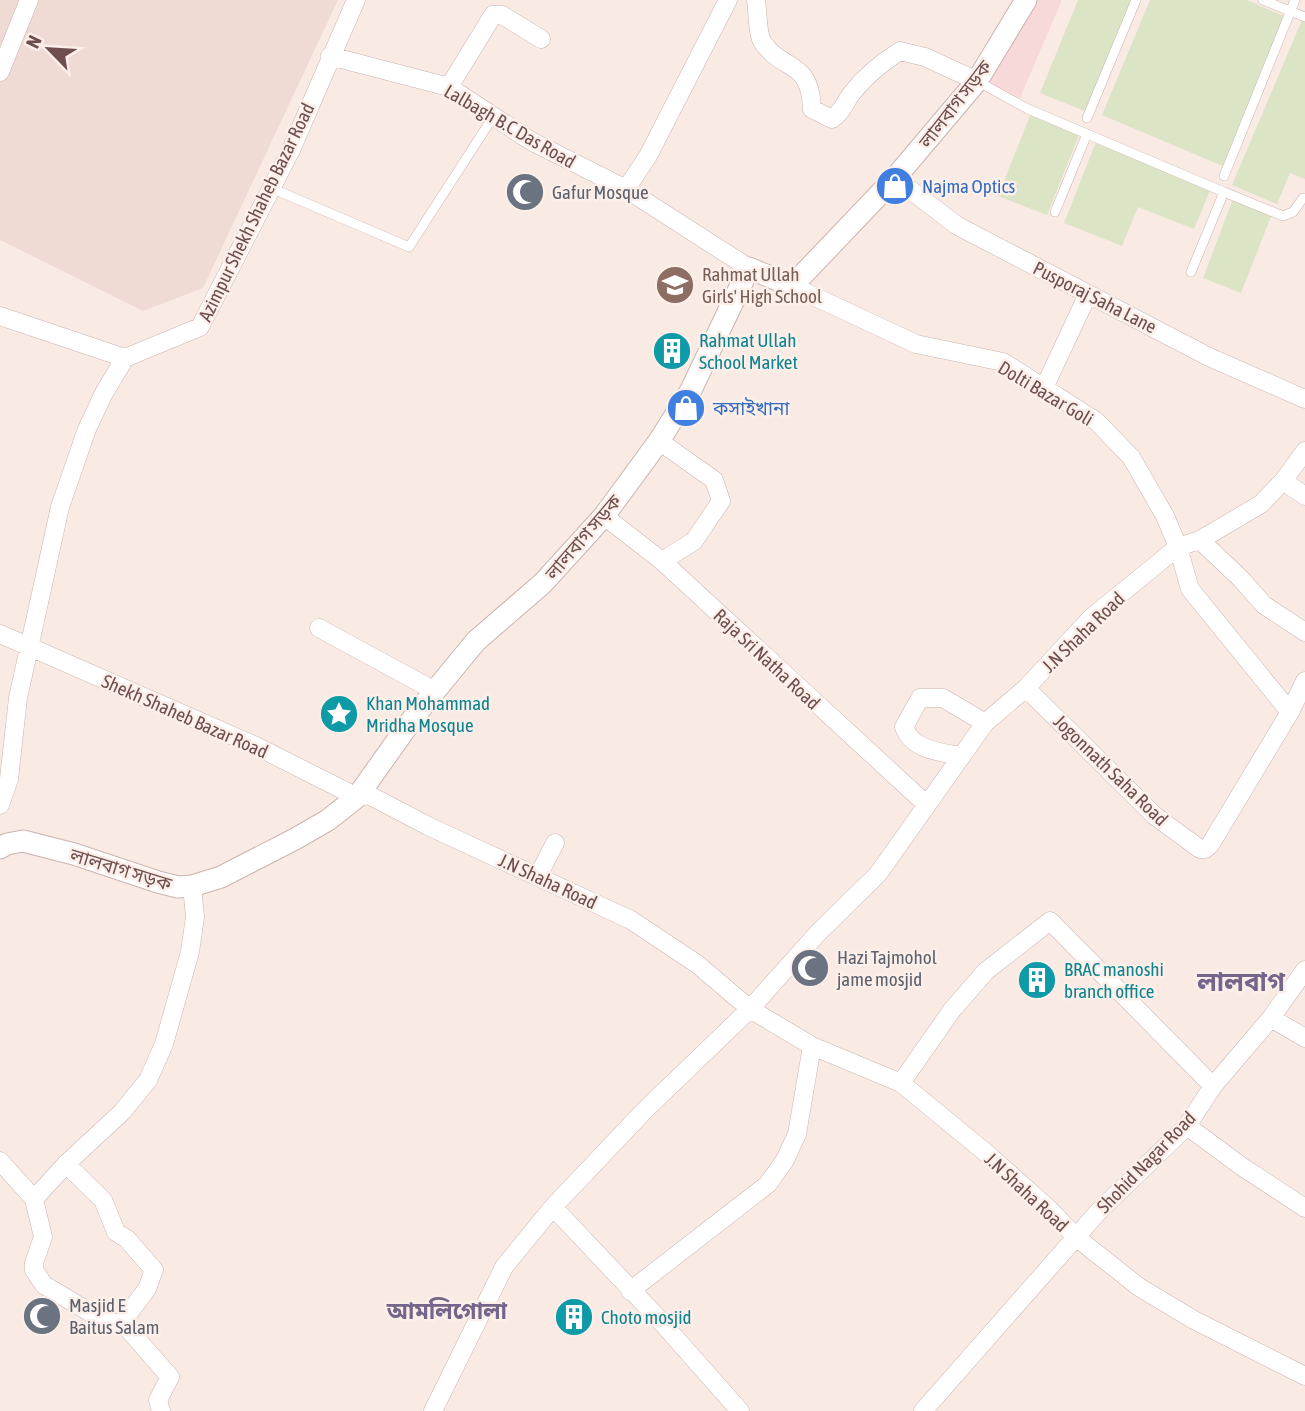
<svg xmlns="http://www.w3.org/2000/svg" width="1305" height="1411" font-family="'Asap Condensed','Noto Sans Bengali',sans-serif">
<rect width="100%" height="100%" fill="#f9ebe4"/>
<!-- residential -->
<path fill="#efdbd4" d="M 0,0 L 338,0 L 203,288 L 143,311 L 0,240 Z"/>
<!-- commercial -->
<path fill="#f8d9d9" d="M 1032,0 L 1062,0 L 1020,98 L 986,80 Z"/>
<!-- green -->
<path fill="#dbe4c5" d="M 1078,0 L 1138,0 L 1092,114 L 1040,93 Z
M 1150,0 L 1247,0 L 1288,18 L 1225,167 L 1102,115 Z
M 1302,20 L 1305,22 L 1305,179 L 1290,173 L 1277,204 L 1232,185 Z
M 1031,113 L 1080,133 L 1047,215 L 998,196 Z
M 1096,142 L 1211,188 L 1194,229 L 1138,207 L 1122,246 L 1064,223 Z
M 1233,199 L 1272,214 L 1241,293 L 1203,278 Z"/>
<g fill="none" stroke-linecap="round" stroke-linejoin="round">
<!-- service casing -->
<g stroke="#cbb3af" stroke-width="10">
<path id="service" d="M 1263,0 L 1305,17
M 977,81 L 1028,109 L 1224,192
M 1087,118 L 1136,0
M 1224,176 L 1295,0
M 271,188 L 409,247 L 493,117
M 1055,212 L 1087,134
M 1191,272 L 1224,192 L 1283,216 L 1293,212 L 1303,198 L 1305,198"/>
</g>
<!-- minor casing -->
<g stroke="#cbb3af" stroke-width="19">
<path id="minor" d="M 756,0 C 758,12 757,34 763,43 C 785,73 810,59 812,109 L 832,119 C 843,112 844,103 852,93 C 866,75 881,63 900,51 L 925,57 L 977,81
M 330,56 L 449,87 L 531,141 L 626,189 L 749,268
M 0,72 L 29,0
M 449,87 L 493,15 L 502,15 L 541,39
M 895,178 L 956,225 L 1209,357 L 1305,399
M 626,189 L 648,156 L 728,0
M 792,286 L 916,344 L 1003,362 L 1096,421 L 1131,457 L 1165,516 L 1178,547 L 1190,589 L 1290,712 L 1305,681
M 0,316 L 125,358
M 1044,388 L 1088,294
M 659,441 L 714,480 L 721,501 L 694,541 L 662,561
M 1283,481 L 1305,496
M 604,516 L 662,561 L 927,805
M 1200,540 L 1241,579 L 1264,605 L 1305,632
M 319,628 L 435,691
M 0,634 L 256,746 L 357,797 L 369,795 L 428,826 L 631,920 L 697,964 L 750,1009 L 812,1046 L 901,1083 L 985,1152 L 1048,1208 L 1077,1238 L 1139,1287 L 1194,1320 L 1305,1376
M 1026,688 L 1155,816 L 1200,849 L 1205,849 L 1210,845 L 1290,712
M 960,756 C 940,752 912,750 904,727 L 920,698 L 943,698 L 985,723
M 0,805 L 9,779 L 18,698 L 60,507 L 87,429 L 104,393 L 125,358 L 200,327 L 291,150 L 356,0
M 538,876 L 555,843
M 1271,1018 L 1305,1038
M 901,1083 L 952,1010 L 986,971 L 1050,921 L 1213,1086
M 1187,1126 L 1241,1166 L 1305,1208
M 0,1161 L 34,1199 L 43,1237 L 34,1263 L 34,1270 L 44,1285 L 108,1323 L 122,1322 L 170,1377 L 158,1400 L 161,1411
M 66,1164 L 122,1112 L 148,1080 L 164,1044 L 190,952 L 195,917 L 192,886
M 34,1199 L 66,1164 L 103,1200 L 116,1232 L 127,1239 L 154,1270 L 147,1289 L 122,1322
M 553,1207 L 656,1316 L 740,1411
M 630,1291 L 768,1184 L 785,1160 L 797,1134 L 812,1046
M 433,1411 L 504,1267 L 553,1207 L 645,1110 L 750,1009 L 817,934 L 878,874 L 985,723 L 1026,688 L 1092,617 L 1178,547 L 1200,540 L 1261,504 L 1283,481 L 1305,451
M 923,1411 L 1098,1212 L 1187,1126 L 1213,1086 L 1271,1018 L 1305,970"/>
</g>
<!-- tertiary casing -->
<g stroke="#cbb3af" stroke-width="23">
<path id="tertiary" d="M 0,848 L 7,844 L 23,841 L 74,854 L 158,882 L 178,887 L 192,886 L 221,877 L 295,839 L 328,820 L 357,797 L 416,714 L 476,641 L 543,583 L 604,516 L 659,441 L 691,390 L 749,268 L 792,286 L 895,178 L 977,81 L 1026,0"/>
</g>
<!-- service -->
<use href="#service" stroke="#fff" stroke-width="9"/>
<!-- minor -->
<use href="#minor" stroke="#fff" stroke-width="18"/>
<!-- tertiary -->
<use href="#tertiary" stroke="#fff" stroke-width="21"/>
</g>
<!-- icons -->
<defs>
<g id="shop-disc" transform="scale(2.0125)"><circle r="9.5" fill="#3f7fe0" stroke="#fcefea"/><path d="M-5-2.5h2.3a2.7 3.5 0 0 1 5.4 0H5L5.5 6h-11ZM-1.5-2.5h3a1.5 2.3 0 0 0-3 0Z" fill="#fff"/></g>
<g id="mosque-disc" transform="scale(2.0125)"><circle r="9.5" fill="#6b7280" stroke="#fcefea"/><path d="M3.5-4.9A6 6 0 1 0 3.5 4.9A5 5 0 1 1 3.5-4.9Z" fill="#fff"/></g>
<g id="school-disc" transform="scale(2.0125)"><circle r="9.5" fill="#8d6e63" stroke="#fcefea"/><path d="M0-5L7-2L0 1L-7-2ZM-4 1L0 2.5L4 1V4Q0 6-4 4Z" fill="#fff"/></g>
<g id="building-disc" transform="scale(2.0125)"><circle r="9.5" fill="#0f9aa8" stroke="#fcefea"/><path d="M-4-6H4V6H1V3H-1V6H-4ZM-2.5-4.3h1.7v1.8h-1.7ZM.8-4.3h1.7v1.8H.8ZM-2.5-1h1.7V.8h-1.7ZM.8-1h1.7V.8H.8Z" fill="#fff"/></g>
<g id="sight-disc" transform="scale(2.0125)"><circle r="9.5" fill="#0f9aa8" stroke="#fcefea"/><path d="M0-6L1.8-2.2L6-1.7L2.9 1.2L3.7 5.4L0 3.3L-3.7 5.4L-2.9 1.2L-6-1.7L-1.8-2.2Z" fill="#fff"/></g>
</defs>
<g fill-rule="evenodd">
<use href="#shop-disc" x="895" y="186"/>
<use href="#mosque-disc" x="525" y="192"/>
<use href="#school-disc" x="675" y="285"/>
<use href="#building-disc" x="672" y="351"/>
<use href="#shop-disc" x="686" y="408"/>
<use href="#sight-disc" x="339" y="714"/>
<use href="#mosque-disc" x="810" y="968"/>
<use href="#building-disc" x="1037" y="980"/>
<use href="#mosque-disc" x="42" y="1316"/>
<use href="#building-disc" x="574" y="1317"/>
</g>
<g text-anchor="middle" stroke-width="5" stroke-linejoin="round" paint-order="stroke">
<!-- street labels -->
<g font-size="19" fill="#6e4f4d" stroke="#fcefea">
<text transform="translate(955 104) rotate(-52)" y="7">লালবাগ সড়ক</text>
<text transform="translate(510 126) rotate(30)" y="7">Lalbagh B.C Das Road</text>
<text transform="translate(256 212) rotate(-64)" y="7">Azimpur Shekh Shaheb Bazar Road</text>
<text transform="translate(1095 297) rotate(27)" y="7">Pusporaj Saha Lane</text>
<text transform="translate(1046 393) rotate(31)" y="7">Dolti Bazar Goli</text>
<text transform="translate(583 537) rotate(-49)" y="7">লালবাগ সড়ক</text>
<text transform="translate(1083 632) rotate(-44)" y="7">J.N Shaha Road</text>
<text transform="translate(767 659) rotate(43)" y="7">Raja Sri Natha Road</text>
<text transform="translate(185 716) rotate(24)" y="7">Shekh Shaheb Bazar Road</text>
<text transform="translate(1111 770) rotate(44)" y="7">Jogonnath Saha Road</text>
<text transform="translate(121 869) rotate(17)" y="7">লালবাগ সড়ক</text>
<text transform="translate(548 881) rotate(25)" y="7">J.N Shaha Road</text>
<text transform="translate(1146 1162) rotate(-46)" y="7">Shohid Nagar Road</text>
<text transform="translate(1027 1192) rotate(43)" y="7">J.N Shaha Road</text>
</g>
<!-- shop labels -->
<g font-size="19" fill="#366cbe" stroke="#fcefea" text-anchor="start">
<text x="922" y="193">Najma Optics</text>
<text x="713" y="415">কসাইখানা</text>
</g>
<!-- worship labels -->
<g font-size="19" fill="#5b616d" stroke="#fcefea" text-anchor="start">
<text x="552" y="199">Gafur Mosque</text>
<text x="837" y="964">Hazi Tajmohol<tspan x="837" dy="22">jame mosjid</tspan></text>
<text x="69" y="1312">Masjid E<tspan x="69" dy="22">Baitus Salam</tspan></text>
</g>
<!-- education labels -->
<g font-size="19" fill="#785e54" stroke="#fcefea" text-anchor="start">
<text x="702" y="281">Rahmat Ullah<tspan x="702" dy="22">Girls' High School</tspan></text>
</g>
<!-- culture labels -->
<g font-size="19" fill="#0d838f" stroke="#fcefea" text-anchor="start">
<text x="699" y="347">Rahmat Ullah<tspan x="699" dy="22">School Market</tspan></text>
<text x="366" y="710">Khan Mohammad<tspan x="366" dy="22">Mridha Mosque</tspan></text>
<text x="1064" y="976">BRAC manoshi<tspan x="1064" dy="22">branch office</tspan></text>
<text x="601" y="1324">Choto mosjid</text>
</g>
<!-- quarter labels -->
<g font-size="23" font-weight="bold" fill="#73668a" stroke="#fcefea">
<text x="447" y="1319">আমলিগোলা</text>
</g>
<!-- district labels -->
<g font-size="26" font-weight="bold" fill="#73668a" stroke="#fcefea">
<text x="1241" y="991">লালবাগ</text>
</g>
</g>
<!-- north arrow -->
<g transform="translate(49 49) rotate(295)" stroke="#fcefea" stroke-width="5" paint-order="stroke">
<path d="M0-5L12 26L0 18L-12 26Z" fill="#6e4f4d"/>
<text y="-10" font-size="19" font-weight="bold" text-anchor="middle" fill="#6e4f4d">N</text>
</g>
</svg>
